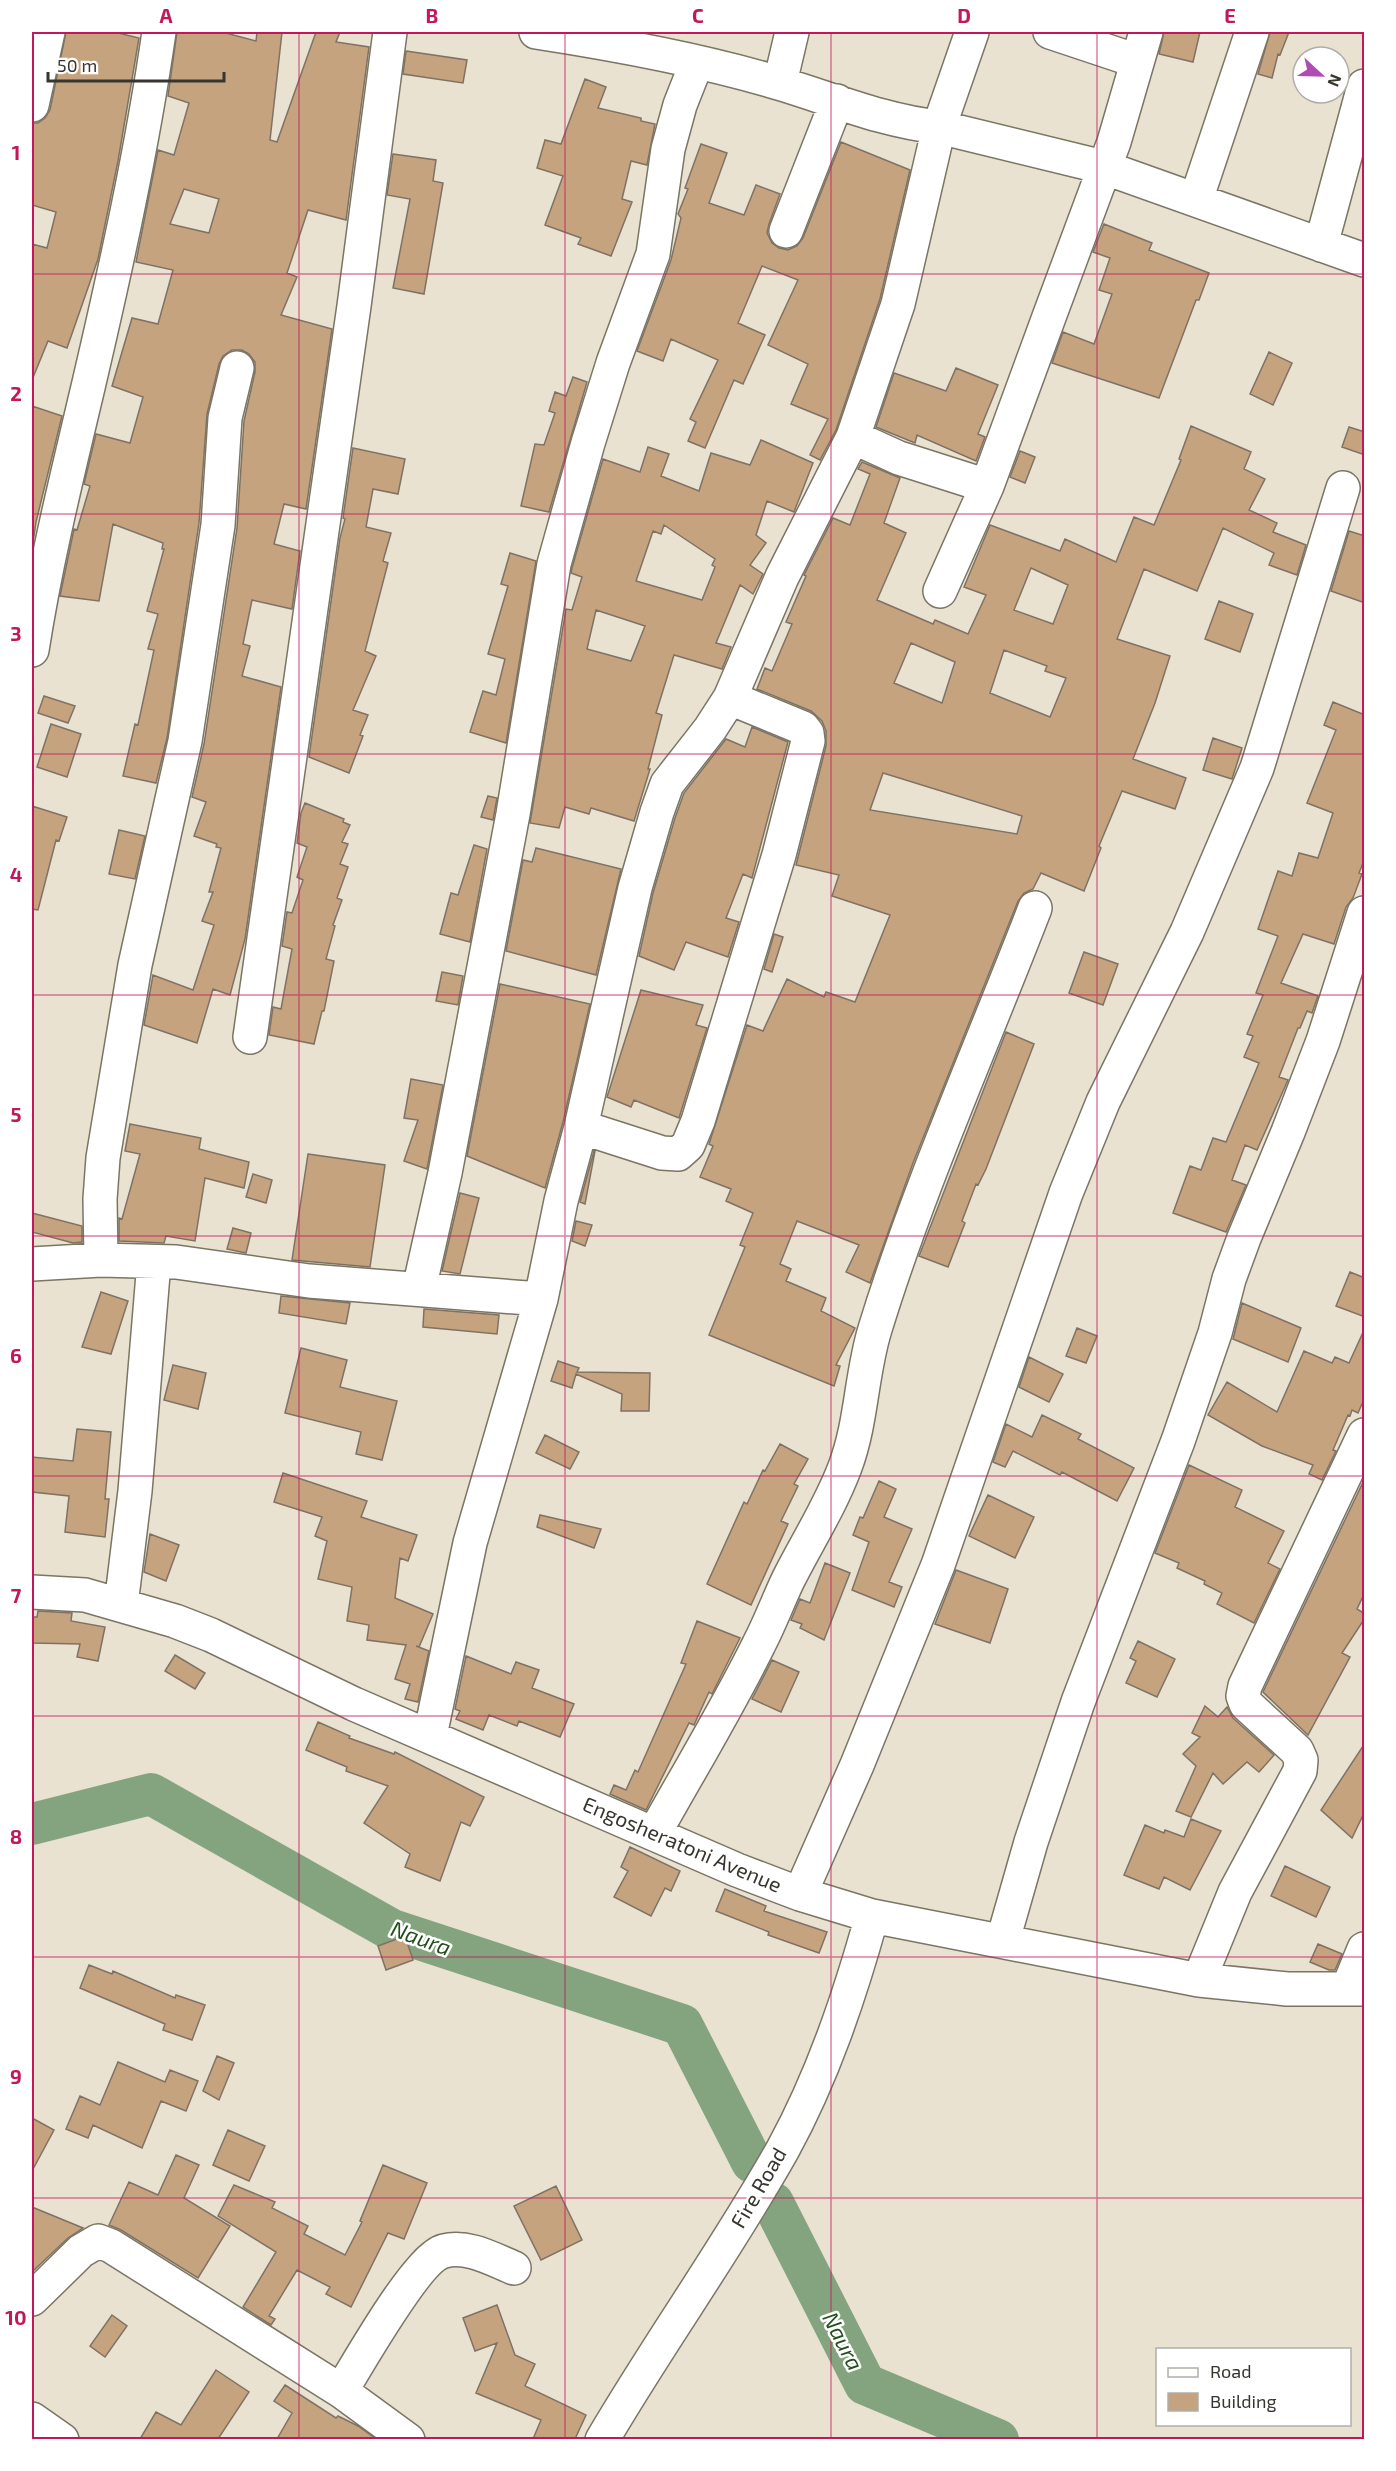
<svg xmlns="http://www.w3.org/2000/svg" width="1396" height="2471" font-family="'Exo 2',sans-serif">
<rect width="100%" height="100%" fill="#e9e2d0"/>
<g fill="none" stroke-linecap="round" stroke-linejoin="round">
<!-- river -->
<path stroke="#84a47f" stroke-width="42" d="M 32,1824 L 151,1794 L 392,1930 L 682,2025 L 752,2162
M 773,2203 L 865,2384 L 998,2440"/>
</g>
<!-- building -->
<path fill="#c6a37f" stroke="#7f7265" stroke-width="1.5" fill-rule="evenodd" d="M 66,32 L 114,32 L 139,38 L 118,161 L 98,259 L 67,348 L 48,341 L 32,380 L 32,244 L 47,248 L 56,212 L 32,205 L 32,123 L 38,123 L 45,118 L 50,110 Z
M 177,32 L 222,32 L 256,41 L 257,32 L 282,32 L 270,140 L 277,142 L 316,32 L 340,32 L 336,42 L 369,47 L 346,220 L 308,210 L 287,273 L 297,277 L 281,315 L 332,329 L 306,509 L 284,504 L 274,544 L 300,551 L 292,609 L 252,600 L 243,644 L 250,646 L 242,676 L 281,687 L 245,939 L 230,995 L 213,989 L 197,1043 L 144,1025 L 153,975 L 193,990 L 214,925 L 202,921 L 213,892 L 209,892 L 221,848 L 216,847 L 217,844 L 194,836 L 206,802 L 192,797 L 204,744 L 237,528 L 244,421 L 255,372 L 255,362 L 249,354 L 242,350 L 232,350 L 223,356 L 219,364 L 207,414 L 199,523 L 167,738 L 156,783 L 123,776 L 135,724 L 138,725 L 154,650 L 148,649 L 158,614 L 147,611 L 164,549 L 162,549 L 163,543 L 113,524 L 99,601 L 60,596 L 74,529 L 77,530 L 90,486 L 84,484 L 96,434 L 130,443 L 143,397 L 112,386 L 132,318 L 158,324 L 173,270 L 136,262 L 158,150 L 174,155 L 189,103 L 168,96 ZM 184,189 L 219,199 L 209,233 L 170,224 Z
M 1164,32 L 1200,32 L 1193,62 L 1159,54 Z
M 1270,32 L 1289,32 L 1280,55 L 1278,54 L 1272,78 L 1258,74 Z
M 406,51 L 467,60 L 463,83 L 403,74 Z
M 585,79 L 606,87 L 598,108 L 641,118 L 641,121 L 655,124 L 647,165 L 631,161 L 622,199 L 632,202 L 611,256 L 578,244 L 581,238 L 545,225 L 563,176 L 537,168 L 545,140 L 561,144 Z
M 841,142 L 910,170 L 880,299 L 836,430 L 820,460 L 810,455 L 828,419 L 791,404 L 808,364 L 768,345 L 798,280 L 762,266 L 738,323 L 765,335 L 743,384 L 734,380 L 705,448 L 688,441 L 696,422 L 690,419 L 718,360 L 671,339 L 663,361 L 637,351 L 671,260 L 681,218 L 678,214 L 688,189 L 685,188 L 701,144 L 727,153 L 709,203 L 744,215 L 756,185 L 780,194 L 769,224 L 767,233 L 772,243 L 779,248 L 788,250 L 797,246 L 803,238 Z
M 393,154 L 436,160 L 433,181 L 443,183 L 424,294 L 393,288 L 410,199 L 387,195 Z
M 1104,224 L 1152,243 L 1149,250 L 1209,273 L 1199,300 L 1196,300 L 1159,398 L 1052,363 L 1063,332 L 1094,344 L 1112,294 L 1099,290 L 1110,258 L 1093,252 Z
M 1269,352 L 1292,363 L 1273,405 L 1250,394 Z
M 956,368 L 998,385 L 978,434 L 985,437 L 976,461 L 917,435 L 915,443 L 876,427 L 894,373 L 946,391 Z
M 573,377 L 587,382 L 549,512 L 521,506 L 535,444 L 544,445 L 555,413 L 549,411 L 555,392 L 566,396 Z
M 32,406 L 62,416 L 36,522 L 32,550 Z
M 1191,426 L 1251,452 L 1244,469 L 1265,479 L 1249,510 L 1277,523 L 1273,532 L 1306,545 L 1297,575 L 1269,565 L 1274,553 L 1223,528 L 1197,591 L 1144,569 L 1117,639 L 1170,656 L 1155,703 L 1133,759 L 1186,778 L 1175,809 L 1122,791 L 1099,846 L 1101,848 L 1084,891 L 1041,873 L 1033,889 L 1024,893 L 1018,901 L 913,1163 L 870,1283 L 846,1272 L 859,1245 L 797,1221 L 780,1264 L 791,1269 L 786,1281 L 826,1298 L 821,1311 L 855,1328 L 836,1365 L 840,1366 L 834,1386 L 709,1335 L 745,1247 L 740,1245 L 753,1213 L 726,1201 L 731,1189 L 700,1177 L 713,1146 L 709,1144 L 747,1025 L 763,1031 L 787,979 L 824,997 L 826,992 L 855,1002 L 890,915 L 832,896 L 839,875 L 796,865 L 826,746 L 826,731 L 822,721 L 811,711 L 757,689 L 765,668 L 772,671 L 792,624 L 786,622 L 806,576 L 804,575 L 833,518 L 850,525 L 870,474 L 858,469 L 862,462 L 900,478 L 884,523 L 906,533 L 877,600 L 933,624 L 935,620 L 968,634 L 986,595 L 964,587 L 990,525 L 1060,551 L 1065,539 L 1116,562 L 1134,517 L 1154,525 L 1181,460 L 1179,459 ZM 1031,568 L 1068,585 L 1053,624 L 1014,610 ZM 911,643 L 955,662 L 942,703 L 894,683 ZM 1004,650 L 1047,666 L 1045,671 L 1066,678 L 1050,717 L 990,693 ZM 883,773 L 1022,816 L 1017,834 L 870,810 Z
M 1349,427 L 1365,432 L 1365,455 L 1342,447 Z
M 761,440 L 813,463 L 794,512 L 767,501 L 756,535 L 766,543 L 750,565 L 763,574 L 753,594 L 740,585 L 716,643 L 731,647 L 722,669 L 674,655 L 656,713 L 662,715 L 648,769 L 650,769 L 634,821 L 591,808 L 589,814 L 565,807 L 559,828 L 530,823 L 566,609 L 572,610 L 582,577 L 571,573 L 572,568 L 603,459 L 640,472 L 648,447 L 669,454 L 661,476 L 699,491 L 711,453 L 750,465 ZM 664,525 L 715,559 L 712,565 L 715,567 L 702,600 L 636,581 L 653,531 L 661,534 ZM 596,610 L 645,626 L 631,661 L 587,649 Z
M 353,448 L 405,459 L 398,494 L 373,489 L 366,527 L 391,533 L 383,561 L 388,563 L 365,651 L 376,656 L 353,710 L 368,715 L 360,735 L 363,736 L 349,773 L 309,757 L 340,538 L 345,519 L 343,518 Z
M 1020,451 L 1035,457 L 1025,483 L 1010,477 Z
M 1349,531 L 1365,536 L 1365,603 L 1331,591 Z
M 510,553 L 536,561 L 506,743 L 470,732 L 483,691 L 496,695 L 505,659 L 488,654 L 508,586 L 501,584 Z
M 1219,601 L 1253,614 L 1240,652 L 1205,639 Z
M 44,696 L 75,706 L 68,723 L 38,713 Z
M 1333,702 L 1365,715 L 1365,858 L 1359,873 L 1362,874 L 1353,898 L 1346,907 L 1334,944 L 1303,934 L 1281,983 L 1318,996 L 1312,1013 L 1307,1011 L 1300,1028 L 1298,1028 L 1279,1077 L 1288,1080 L 1257,1150 L 1245,1145 L 1232,1180 L 1246,1185 L 1226,1232 L 1173,1213 L 1190,1166 L 1201,1170 L 1213,1138 L 1226,1142 L 1259,1063 L 1244,1057 L 1253,1036 L 1247,1034 L 1263,995 L 1256,993 L 1278,936 L 1258,929 L 1278,871 L 1292,876 L 1299,853 L 1318,858 L 1333,813 L 1307,803 L 1336,730 L 1324,725 Z
M 51,724 L 81,734 L 67,777 L 37,767 Z
M 752,727 L 788,742 L 752,878 L 743,874 L 726,918 L 739,922 L 728,957 L 686,942 L 674,970 L 639,956 L 653,893 L 675,818 L 684,793 L 726,739 L 745,747 Z
M 1213,738 L 1242,748 L 1232,779 L 1203,770 Z
M 488,796 L 497,798 L 493,820 L 481,817 Z
M 305,803 L 344,819 L 343,822 L 350,825 L 342,842 L 348,844 L 340,864 L 348,867 L 337,898 L 342,900 L 333,925 L 335,926 L 326,959 L 334,961 L 324,1011 L 322,1011 L 314,1044 L 269,1035 L 273,1007 L 281,1009 L 292,949 L 282,946 L 287,912 L 292,913 L 303,880 L 297,877 L 307,847 L 297,843 L 301,813 Z
M 32,806 L 67,817 L 59,841 L 56,840 L 38,910 L 32,909 Z
M 119,830 L 145,836 L 135,879 L 109,874 Z
M 474,845 L 487,849 L 470,942 L 440,934 L 451,893 L 458,895 Z
M 536,848 L 621,869 L 596,975 L 506,951 L 523,860 L 532,862 Z
M 774,934 L 783,937 L 772,972 L 764,969 Z
M 1084,952 L 1118,964 L 1103,1005 L 1069,993 Z
M 442,972 L 463,976 L 458,1005 L 436,1001 Z
M 500,984 L 590,1004 L 563,1122 L 545,1188 L 467,1156 Z
M 641,990 L 703,1005 L 696,1025 L 707,1028 L 679,1118 L 634,1100 L 631,1107 L 607,1097 Z
M 1006,1032 L 1034,1044 L 986,1169 L 978,1185 L 976,1184 L 962,1221 L 965,1223 L 948,1267 L 919,1256 Z
M 411,1079 L 443,1085 L 427,1169 L 404,1161 L 418,1120 L 404,1118 Z
M 130,1124 L 201,1138 L 199,1149 L 249,1162 L 244,1188 L 205,1178 L 195,1241 L 166,1236 L 164,1243 L 119,1241 L 119,1218 L 122,1219 L 140,1154 L 125,1151 Z
M 594,1151 L 595,1151 L 585,1204 L 580,1202 Z
M 308,1154 L 385,1165 L 370,1267 L 292,1260 Z
M 253,1174 L 272,1180 L 266,1203 L 246,1197 Z
M 460,1193 L 479,1198 L 460,1274 L 442,1271 Z
M 32,1213 L 82,1226 L 82,1242 L 73,1243 L 32,1232 Z
M 576,1221 L 592,1225 L 585,1246 L 572,1241 Z
M 233,1228 L 251,1233 L 246,1253 L 227,1249 Z
M 1350,1272 L 1365,1278 L 1365,1317 L 1336,1306 Z
M 101,1292 L 128,1301 L 111,1354 L 82,1347 Z
M 281,1296 L 350,1303 L 346,1324 L 279,1313 Z
M 1242,1303 L 1301,1328 L 1288,1362 L 1233,1339 Z
M 424,1309 L 499,1315 L 497,1334 L 423,1327 Z
M 1077,1328 L 1097,1336 L 1086,1363 L 1066,1356 Z
M 1365,1328 L 1365,1397 L 1358,1413 L 1352,1410 L 1350,1416 L 1348,1415 L 1333,1450 L 1336,1451 L 1322,1480 L 1309,1474 L 1313,1465 L 1262,1446 L 1208,1415 L 1227,1382 L 1277,1412 L 1304,1351 L 1332,1363 L 1335,1357 L 1349,1363 Z
M 301,1348 L 347,1360 L 340,1387 L 397,1401 L 382,1460 L 356,1454 L 361,1432 L 285,1413 Z
M 1029,1357 L 1063,1374 L 1049,1402 L 1019,1387 Z
M 558,1361 L 579,1368 L 577,1372 L 650,1373 L 649,1411 L 621,1411 L 622,1394 L 576,1374 L 572,1388 L 551,1381 Z
M 173,1365 L 206,1373 L 198,1409 L 164,1400 Z
M 1042,1415 L 1081,1434 L 1078,1439 L 1134,1468 L 1117,1501 L 1062,1472 L 1060,1475 L 1013,1451 L 1005,1467 L 993,1462 L 1006,1424 L 1032,1437 Z
M 77,1429 L 111,1432 L 105,1499 L 109,1499 L 105,1537 L 65,1532 L 69,1496 L 32,1492 L 32,1457 L 73,1461 Z
M 545,1435 L 579,1452 L 570,1469 L 536,1453 Z
M 780,1444 L 808,1459 L 794,1484 L 798,1486 L 781,1521 L 788,1524 L 751,1605 L 707,1584 L 744,1502 L 747,1504 L 763,1470 L 765,1471 Z
M 1189,1465 L 1242,1490 L 1235,1507 L 1284,1531 L 1268,1563 L 1280,1569 L 1254,1623 L 1217,1604 L 1222,1593 L 1204,1584 L 1205,1581 L 1177,1568 L 1179,1563 L 1155,1553 Z
M 283,1473 L 367,1501 L 361,1517 L 417,1535 L 408,1561 L 400,1558 L 395,1598 L 433,1614 L 419,1647 L 416,1646 L 429,1651 L 418,1702 L 405,1699 L 410,1684 L 395,1679 L 406,1645 L 367,1640 L 369,1625 L 347,1621 L 352,1587 L 318,1579 L 327,1541 L 315,1536 L 322,1517 L 274,1502 Z
M 1365,1478 L 1365,1592 L 1357,1609 L 1365,1614 L 1365,1618 L 1342,1653 L 1350,1657 L 1308,1735 L 1263,1692 Z
M 879,1481 L 896,1489 L 884,1517 L 912,1529 L 889,1582 L 902,1587 L 894,1607 L 852,1590 L 869,1542 L 853,1535 L 860,1517 L 863,1518 Z
M 988,1495 L 1034,1517 L 1015,1558 L 969,1536 Z
M 540,1515 L 601,1529 L 594,1548 L 537,1527 Z
M 150,1534 L 179,1545 L 166,1581 L 144,1572 Z
M 825,1563 L 850,1573 L 824,1640 L 800,1628 L 802,1624 L 791,1620 L 800,1599 L 810,1603 Z
M 956,1570 L 1008,1589 L 990,1643 L 935,1624 Z
M 38,1611 L 72,1613 L 71,1621 L 105,1627 L 98,1661 L 77,1657 L 80,1644 L 32,1643 L 32,1617 L 37,1617 Z
M 697,1621 L 740,1638 L 712,1694 L 709,1692 L 694,1725 L 689,1723 L 646,1810 L 610,1794 L 614,1785 L 626,1790 L 635,1770 L 638,1772 L 686,1664 L 681,1663 Z
M 1138,1641 L 1175,1659 L 1157,1697 L 1126,1683 L 1136,1661 L 1130,1658 Z
M 175,1655 L 205,1673 L 195,1689 L 165,1671 Z
M 466,1656 L 511,1674 L 516,1662 L 539,1670 L 532,1688 L 574,1704 L 560,1737 L 519,1721 L 517,1726 L 489,1715 L 483,1730 L 456,1719 L 460,1711 L 455,1709 Z
M 772,1660 L 799,1672 L 781,1712 L 752,1699 Z
M 1205,1706 L 1218,1717 L 1227,1707 L 1233,1718 L 1274,1755 L 1259,1772 L 1247,1762 L 1223,1784 L 1213,1773 L 1191,1817 L 1176,1811 L 1196,1766 L 1183,1754 L 1200,1737 L 1192,1733 Z
M 318,1722 L 350,1736 L 349,1738 L 394,1754 L 395,1752 L 484,1797 L 470,1826 L 461,1822 L 440,1881 L 405,1867 L 410,1854 L 364,1823 L 388,1786 L 346,1771 L 347,1767 L 306,1750 Z
M 1365,1743 L 1365,1811 L 1352,1838 L 1321,1810 Z
M 1191,1819 L 1221,1831 L 1190,1890 L 1164,1877 L 1159,1889 L 1124,1875 L 1145,1825 L 1164,1833 L 1165,1830 L 1184,1837 Z
M 630,1847 L 680,1871 L 671,1891 L 665,1888 L 651,1916 L 614,1897 L 628,1871 L 621,1867 Z
M 1285,1866 L 1330,1887 L 1316,1917 L 1271,1896 Z
M 725,1889 L 766,1906 L 764,1911 L 827,1932 L 819,1953 L 768,1935 L 769,1932 L 716,1911 Z
M 405,1936 L 413,1960 L 386,1970 L 378,1946 Z
M 1318,1944 L 1342,1954 L 1335,1970 L 1329,1970 L 1310,1962 Z
M 89,1965 L 112,1974 L 113,1971 L 175,1998 L 176,1995 L 205,2005 L 192,2040 L 163,2030 L 165,2024 L 80,1988 Z
M 217,2056 L 234,2063 L 219,2100 L 203,2091 Z
M 118,2062 L 165,2082 L 170,2070 L 198,2081 L 186,2111 L 161,2101 L 142,2148 L 93,2125 L 88,2138 L 66,2129 L 80,2096 L 100,2105 Z
M 32,2118 L 54,2130 L 32,2171 Z
M 228,2130 L 265,2146 L 249,2181 L 213,2165 Z
M 176,2155 L 199,2165 L 184,2198 L 230,2226 L 198,2278 L 121,2230 L 109,2225 L 129,2182 L 158,2195 Z
M 383,2165 L 427,2183 L 404,2239 L 388,2233 L 351,2307 L 326,2294 L 330,2287 L 297,2270 L 269,2316 L 275,2319 L 271,2325 L 243,2307 L 276,2252 L 218,2216 L 234,2185 L 275,2202 L 272,2208 L 308,2226 L 304,2234 L 345,2255 L 362,2222 L 360,2221 Z
M 556,2186 L 582,2240 L 541,2260 L 514,2206 Z
M 32,2207 L 83,2228 L 68,2238 L 33,2271 L 32,2271 Z
M 497,2305 L 515,2355 L 535,2364 L 525,2386 L 586,2415 L 575,2439 L 533,2439 L 541,2420 L 476,2393 L 497,2343 L 475,2351 L 463,2318 Z
M 112,2315 L 127,2326 L 105,2357 L 90,2346 Z
M 216,2370 L 249,2392 L 218,2439 L 140,2439 L 156,2412 L 181,2425 Z
M 285,2385 L 336,2418 L 338,2416 L 358,2426 L 376,2439 L 277,2439 L 292,2413 L 274,2401 Z"/>
<g fill="none" stroke-linecap="round" stroke-linejoin="round">
<!-- minor casing -->
<g stroke="#7a7564" stroke-width="36">
<path id="minor" d="M 536,32 C 614,44 692,58 768,80 C 825,96 880,121 939,127 L 1103,167 L 1364,260
M 1050,32 L 1137,61
M 780,83 L 792,32
M 32,105 L 48,32
M 1196,200 L 1252,32
M 786,231 L 837,101
M 1321,245 L 1364,86
M 853,437 L 899,458 L 987,486
M 940,591 L 987,486 L 1049,317 L 1114,142 L 1146,32
M 32,650 C 46,560 68,472 89,383 C 116,267 142,150 159,32
M 250,1037 L 354,306 L 390,32
M 581,1127 L 662,1153 L 678,1154 L 688,1145 L 698,1121 L 779,855 L 808,741 L 807,733 L 803,728 L 730,698
M 101,1260 L 100,1199 L 103,1158 L 135,965 L 185,741 L 218,525 L 225,418 L 237,368
M 32,1264 L 101,1260 L 176,1262 L 309,1281 L 541,1299
M 419,1289 L 445,1173 L 467,1057 L 513,814 L 554,564 L 588,443 L 613,363 L 653,254 L 668,149 L 680,105 L 697,62
M 32,1592 L 85,1595 L 175,1621 L 211,1635 L 354,1704 L 737,1870 L 800,1894 L 872,1916 L 1199,1980 L 1287,1989 L 1364,1989
M 121,1605 L 135,1491 L 154,1262
M 430,1736 L 470,1543 L 541,1299 L 561,1201 L 581,1127 L 635,888 L 657,812 L 667,784 L 710,729 L 730,698 L 782,577 L 853,437 L 898,304 L 939,127 L 972,32
M 654,1834 C 689,1771 727,1709 759,1644 C 770,1623 778,1601 788,1580 C 807,1542 830,1507 845,1467 C 862,1422 861,1374 875,1329 C 919,1186 981,1048 1035,908
M 800,1894 L 857,1765 L 938,1565 L 1066,1193 L 1103,1102 L 1187,932 L 1257,768 L 1343,488
M 1003,1940 L 1031,1842 L 1078,1702 L 1178,1441 L 1215,1333 L 1229,1279 L 1244,1238 L 1288,1132 L 1323,1041 L 1364,913
M 1199,1980 L 1235,1892 L 1300,1771 L 1301,1760 L 1297,1751 L 1246,1704 L 1243,1696 L 1245,1686 L 1364,1435
M 1348,1988 L 1364,1949
M 32,2299 L 81,2251 L 98,2241 L 111,2246 L 341,2391 L 408,2440
M 341,2391 C 358,2364 417,2258 444,2251 C 468,2245 492,2259 514,2268
M 32,2419 L 62,2440
M 602,2440 C 660,2341 727,2249 783,2149 C 823,2076 850,1995 872,1916"/>
</g>
<!-- minor -->
<use href="#minor" stroke="#fff" stroke-width="33"/>
</g>
<!-- grid -->
<path fill="none" stroke="#c2185b" stroke-width="1.5" stroke-opacity="0.55" d="M 299,32 L 299,2440M 565,32 L 565,2440M 831,32 L 831,2440M 1097,32 L 1097,2440M 32,274 L 1364,274M 32,514 L 1364,514M 32,754 L 1364,754M 32,995 L 1364,995M 32,1236 L 1364,1236M 32,1476 L 1364,1476M 32,1716 L 1364,1716M 32,1957 L 1364,1957M 32,2198 L 1364,2198"/>
<g text-anchor="middle" stroke-width="5" stroke-linejoin="round" paint-order="stroke">
<!-- street labels -->
<g font-size="21" fill="#37352e" stroke="#fff">
<text transform="translate(682 1845) rotate(23)" y="7">Engosheratoni Avenue</text>
<text transform="translate(759 2188) rotate(-60)" y="7">Fire Road</text>
</g>
<!-- water labels -->
<g font-size="22" font-style="italic" fill="#224f1c" stroke="#fff">
<text transform="translate(421 1938) rotate(20)" y="8">Naura</text>
<text transform="translate(843 2341) rotate(63)" y="8">Naura</text>
</g>
</g>
<!-- border -->
<rect width="1396" height="2471" fill="none" stroke="#ffffff" stroke-width="66"/>
<!-- legend -->
<rect x="1156" y="2348" width="195" height="78" fill="#ffffff" stroke="#afaeab" stroke-width="1.5"/>
<rect x="1168" y="2368" width="30" height="9" fill="#ffffff" stroke="#afaeab" stroke-width="1.5"/>
<text x="1210" y="2378" font-size="18" fill="#37352e">Road</text>
<rect x="1168" y="2393" width="30" height="18" fill="#c6a37f" stroke="#afaeab" stroke-width="1.5"/>
<text x="1210" y="2408" font-size="18" fill="#37352e">Building</text>
<!-- north arrow -->
<g transform="translate(1321 75) rotate(112)"><circle r="28" fill="#ffffff" stroke="#afaeab" stroke-width="1.5"/>
<path d="M0-4.5L10 22L0 15L-10 22Z" fill="#b04cb1"/>
<text y="-9" font-size="16" font-weight="bold" text-anchor="middle" fill="#37352e">N</text>
</g>
<!-- scale -->
<path d="M48 72v9h176v-9" fill="none" stroke="#37352e" stroke-width="3"/>
<text x="57" y="72" font-size="18" fill="#37352e" stroke="#ffffff" stroke-width="4.5" paint-order="stroke">50 m</text>
<rect x="33" y="33" width="1330" height="2405" fill="none" stroke="#c2185b" stroke-width="2"/>
<g font-size="20" text-anchor="middle" font-weight="bold" fill="#c2185b">
<text x="166" y="23">A</text>
<text x="432" y="23">B</text>
<text x="698" y="23">C</text>
<text x="964" y="23">D</text>
<text x="1230" y="23">E</text>
<text x="16" y="160">1</text>
<text x="16" y="401">2</text>
<text x="16" y="641">3</text>
<text x="16" y="882">4</text>
<text x="16" y="1122">5</text>
<text x="16" y="1363">6</text>
<text x="16" y="1603">7</text>
<text x="16" y="1844">8</text>
<text x="16" y="2084">9</text>
<text x="16" y="2325">10</text>
</g>
</svg>
